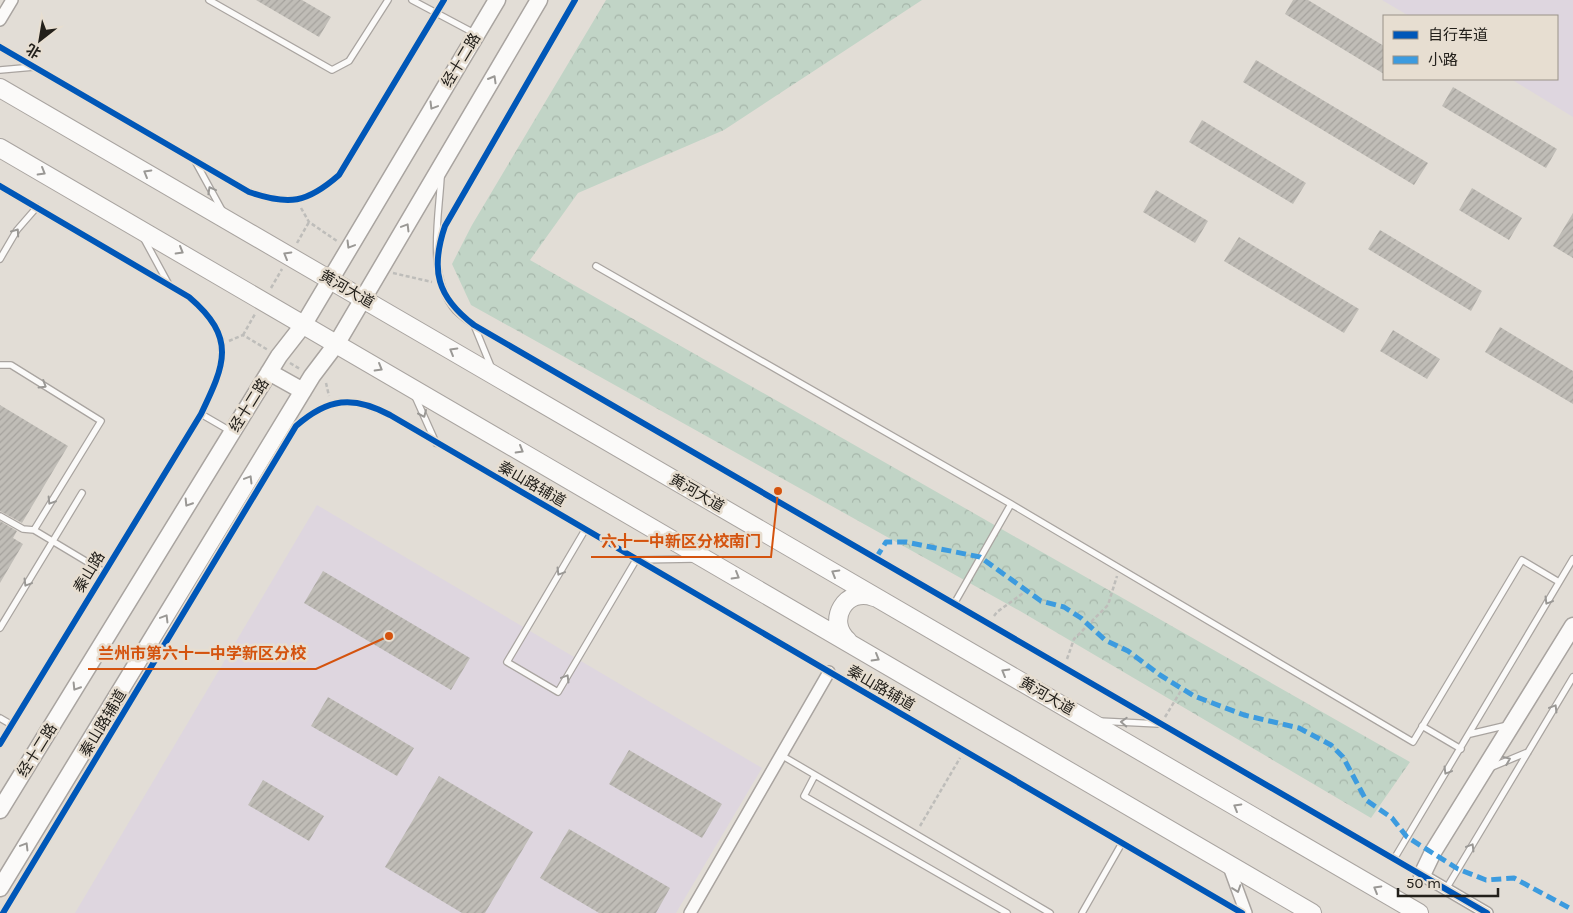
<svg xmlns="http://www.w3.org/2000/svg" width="1573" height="913" font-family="Karla,'Noto Sans SC',sans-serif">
<defs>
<pattern id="park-crowns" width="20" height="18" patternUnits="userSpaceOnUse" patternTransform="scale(1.25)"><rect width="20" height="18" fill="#c1d4c6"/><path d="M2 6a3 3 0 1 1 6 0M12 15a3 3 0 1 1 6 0" fill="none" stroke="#a6b6aa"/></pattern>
<pattern id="building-hatch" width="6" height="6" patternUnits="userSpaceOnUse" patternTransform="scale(1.25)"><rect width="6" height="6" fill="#c0bdb7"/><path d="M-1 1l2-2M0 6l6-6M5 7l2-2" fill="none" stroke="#a5a29d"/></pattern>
</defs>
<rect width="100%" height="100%" fill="#e2ddd6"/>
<!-- education -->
<path fill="#ded6df" d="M 1382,0 L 1573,0 L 1573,117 L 1511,79 L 1557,79 L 1557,16 L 1409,16 Z
M 317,505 L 762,768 L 676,913 L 75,913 Z"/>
<!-- park -->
<path fill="url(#park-crowns)" d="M 606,0 L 922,0 L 724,130 L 578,193 L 530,260 L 1410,762 L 1371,818 L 1020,611 L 471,305 L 452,264 L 472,225 Z"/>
<!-- building -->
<path fill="url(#building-hatch)" d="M 256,0 L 302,0 L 331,17 L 319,37 Z
M 1293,0 L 1308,0 L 1384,46 L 1384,74 L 1285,14 Z
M 1256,60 L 1428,163 L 1414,185 L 1243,82 Z
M 1453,87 L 1557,149 L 1546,168 L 1442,106 Z
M 1202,120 L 1306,183 L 1293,204 L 1189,142 Z
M 1472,188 L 1522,218 L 1509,240 L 1459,210 Z
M 1156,190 L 1208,221 L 1195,243 L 1143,212 Z
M 1573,213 L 1573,258 L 1553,246 Z
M 1380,230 L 1482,291 L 1471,311 L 1368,249 Z
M 1239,237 L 1359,309 L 1344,333 L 1224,261 Z
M 1500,327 L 1573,371 L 1573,404 L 1485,352 Z
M 1393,330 L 1440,359 L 1427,379 L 1380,351 Z
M 0,405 L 68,446 L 22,523 L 0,511 Z
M 0,521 L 17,531 L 13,538 L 23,544 L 0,583 Z
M 323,571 L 470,658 L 451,690 L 304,603 Z
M 328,697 L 414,748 L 397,776 L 311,726 Z
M 629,750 L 722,804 L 702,838 L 609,784 Z
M 439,776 L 533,832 L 485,913 L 462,913 L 385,867 Z
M 263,780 L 324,816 L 309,841 L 248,805 Z
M 569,829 L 670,888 L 656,913 L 599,913 L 540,878 Z"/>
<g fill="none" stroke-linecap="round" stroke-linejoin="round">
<!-- lane casing -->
<g stroke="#a9a4a0" stroke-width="8">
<path id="lane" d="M 209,0 L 332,70 L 349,61 L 388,0
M 412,0 L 474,33
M 0,47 L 249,192 C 289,206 307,203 339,175 L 444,0
M 0,70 L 34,67
M 195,161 L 223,212
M 441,177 C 439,218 426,278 456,311 C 461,316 468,321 474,325 L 1420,874
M 0,186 L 189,297 C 237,338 225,364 201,414 L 0,744
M 143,237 L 168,283
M 440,241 L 445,226 L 575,0
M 0,259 L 17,230 L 37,207
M 596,266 L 1011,504 L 1413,742 L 1522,560 L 1559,582
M 474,325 L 492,369
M 0,365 L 11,365 L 101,421 L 34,530 L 104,572
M 414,394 L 436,443
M 201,414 L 232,432
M 0,516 L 23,529 L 34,530
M 585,530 L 507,662 L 558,692 L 636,560 L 694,559
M 954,604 L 1011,504
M 0,628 L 82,493
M 0,718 L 12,725
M 1099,721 L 1159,724
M 1422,726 L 1461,749
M 1470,734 L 1508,725
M 781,755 L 1050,913
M 1492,767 L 1528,752
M 815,775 L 804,796 L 1007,913
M 1394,859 L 1573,559
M 1446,889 L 1573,677
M 3,913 L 296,426 C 328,398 353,395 390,415 L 1242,913
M 1082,913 L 1122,843"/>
</g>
<!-- street casing -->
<g stroke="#a9a4a0" stroke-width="14">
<path id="street" d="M 0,20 L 12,0
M 1228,864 L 1246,913
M 1422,875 L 1487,913
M 690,913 L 829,672"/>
</g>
<!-- secondary casing -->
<g stroke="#a9a4a0" stroke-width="19">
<path id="secondary" d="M 269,372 L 303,391
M 0,810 L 279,356 L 304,324 L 497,0
M 1422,875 L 1433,852 L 1573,626
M 0,888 L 312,376 L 337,343 L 539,0"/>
</g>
<!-- primary casing -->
<g stroke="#a9a4a0" stroke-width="20">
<path id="primary" d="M 0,88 L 1419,913
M 0,148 L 1312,913
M 848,641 C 825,621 846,586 874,597"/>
</g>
<!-- path -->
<path stroke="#bebdba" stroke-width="2.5" stroke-dasharray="4 2.5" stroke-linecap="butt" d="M 301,208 L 309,222 L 337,241
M 297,243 L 309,222
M 393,273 L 432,282
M 271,288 L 282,269
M 243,335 L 255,314
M 229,341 L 243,335 L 268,350
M 290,363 L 300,369
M 326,383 L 329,396
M 994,616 L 997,612 L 1026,591
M 1067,659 L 1074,639 L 1108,605 L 1117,576
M 1165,717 L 1182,689
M 920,826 L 960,758"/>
<!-- lane -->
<use href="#lane" stroke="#fbfaf9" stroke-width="5.5"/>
<!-- street -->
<use href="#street" stroke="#fbfaf9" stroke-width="11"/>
<!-- secondary -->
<use href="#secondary" stroke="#fbfaf9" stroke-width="16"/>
<!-- primary -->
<use href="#primary" stroke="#fbfaf9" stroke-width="18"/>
<!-- quiet -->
<path stroke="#3c9bdf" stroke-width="5" stroke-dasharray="10 5" stroke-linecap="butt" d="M 876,558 L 886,542 L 906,542 L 980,557 L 1041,601 L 1064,607 L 1081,618 L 1105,640 L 1128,651 L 1160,675 L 1194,696 L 1244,715 L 1299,728 L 1331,745 L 1343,757 L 1366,800 L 1392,818 L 1407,837 L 1458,869 L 1486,880 L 1514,878 L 1573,910"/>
<!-- cycleway casing -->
<g stroke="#e7ded1" stroke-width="9">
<path id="cycleway" d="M 575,0 L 445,226 C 430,270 437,297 474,325 L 1487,913
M 0,47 L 249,192 C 289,206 307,203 339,175 L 444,0
M 0,186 L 189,297 C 237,338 225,364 201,414 L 0,744
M 3,913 L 296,426 C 328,398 353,395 390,415 L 1242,913"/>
</g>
<!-- cycleway -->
<use href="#cycleway" stroke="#0057b8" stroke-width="6"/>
</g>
<!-- one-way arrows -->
<defs><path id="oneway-chevron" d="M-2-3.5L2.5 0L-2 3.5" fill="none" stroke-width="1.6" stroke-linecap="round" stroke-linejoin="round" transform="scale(1.25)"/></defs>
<g stroke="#9a9895">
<use href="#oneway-chevron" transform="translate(493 79) rotate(-60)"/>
<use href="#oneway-chevron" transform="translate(433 106) rotate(121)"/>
<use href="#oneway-chevron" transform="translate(42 172) rotate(30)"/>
<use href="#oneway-chevron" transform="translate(147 173) rotate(-150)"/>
<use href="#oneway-chevron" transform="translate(211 190) rotate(-119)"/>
<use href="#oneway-chevron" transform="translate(406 227) rotate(-59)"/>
<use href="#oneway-chevron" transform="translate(16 232) rotate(-55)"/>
<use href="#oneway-chevron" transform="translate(350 245) rotate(121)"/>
<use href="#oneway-chevron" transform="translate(180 251) rotate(30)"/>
<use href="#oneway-chevron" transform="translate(287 255) rotate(-150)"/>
<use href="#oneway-chevron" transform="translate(453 351) rotate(-150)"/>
<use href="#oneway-chevron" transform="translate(379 368) rotate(30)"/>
<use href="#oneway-chevron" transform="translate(43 385) rotate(32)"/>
<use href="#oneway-chevron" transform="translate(423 414) rotate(66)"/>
<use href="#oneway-chevron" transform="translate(520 450) rotate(30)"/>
<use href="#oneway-chevron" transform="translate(249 479) rotate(-59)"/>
<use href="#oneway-chevron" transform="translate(51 501) rotate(122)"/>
<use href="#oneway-chevron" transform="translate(188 503) rotate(122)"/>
<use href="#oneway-chevron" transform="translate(560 572) rotate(121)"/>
<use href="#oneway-chevron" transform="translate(835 573) rotate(-150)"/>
<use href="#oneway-chevron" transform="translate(736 576) rotate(30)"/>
<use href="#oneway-chevron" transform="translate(27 583) rotate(121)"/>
<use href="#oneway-chevron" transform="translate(1548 601) rotate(121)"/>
<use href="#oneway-chevron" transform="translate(165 618) rotate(-59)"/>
<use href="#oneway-chevron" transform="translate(876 658) rotate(30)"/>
<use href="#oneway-chevron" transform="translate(1005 672) rotate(-150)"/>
<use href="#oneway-chevron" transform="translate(566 678) rotate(-59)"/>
<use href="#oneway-chevron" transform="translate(76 687) rotate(122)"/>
<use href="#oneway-chevron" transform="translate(1554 708) rotate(-59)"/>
<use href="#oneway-chevron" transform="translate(1124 722) rotate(-177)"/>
<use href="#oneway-chevron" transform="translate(1507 760) rotate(-22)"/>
<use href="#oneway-chevron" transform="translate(1447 771) rotate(121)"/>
<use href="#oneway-chevron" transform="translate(1237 807) rotate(-150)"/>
<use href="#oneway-chevron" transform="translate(25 846) rotate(-59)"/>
<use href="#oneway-chevron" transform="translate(1471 847) rotate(-59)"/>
<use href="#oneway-chevron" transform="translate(1237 889) rotate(71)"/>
<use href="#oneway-chevron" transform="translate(1377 889) rotate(-150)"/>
</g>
<g text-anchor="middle" stroke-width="5" stroke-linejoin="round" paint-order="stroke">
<!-- street labels -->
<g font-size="15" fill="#23201b" stroke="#e7ded1">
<text transform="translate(461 60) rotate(-59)" y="5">经十二路</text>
<text transform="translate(347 289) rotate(30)" y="5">黄河大道</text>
<text transform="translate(249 405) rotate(-58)" y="5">经十二路</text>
<text transform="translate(532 484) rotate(30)" y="5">秦山路辅道</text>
<text transform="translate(697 493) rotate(30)" y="5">黄河大道</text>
<text transform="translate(89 572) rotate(-59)" y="5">秦山路</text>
<text transform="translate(881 688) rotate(30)" y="5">秦山路辅道</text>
<text transform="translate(1047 696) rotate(30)" y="5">黄河大道</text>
<text transform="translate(103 723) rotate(-59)" y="5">秦山路辅道</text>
<text transform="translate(37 750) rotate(-58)" y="5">经十二路</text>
</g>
</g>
<!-- callouts -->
<path fill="none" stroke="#d4530e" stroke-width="2" d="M778 491L771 557H591M389 636L316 669H88"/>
<g fill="#d4530e" stroke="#e7ded1" stroke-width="2">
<circle cx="778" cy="491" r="5"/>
<circle cx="389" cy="636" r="5"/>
</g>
<g font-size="16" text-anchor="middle" font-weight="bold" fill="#d4530e" stroke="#e7ded1" stroke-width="5" stroke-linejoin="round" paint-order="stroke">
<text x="681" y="547">六十一中新区分校南门</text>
<text x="202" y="659">兰州市第六十一中学新区分校</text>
</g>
<!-- legend -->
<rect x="1383" y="15" width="175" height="65" fill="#e7ded1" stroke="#999288"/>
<rect x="1393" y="31" width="25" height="8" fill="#0057b8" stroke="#999288"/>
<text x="1428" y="40" font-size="15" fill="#23201b">自行车道</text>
<rect x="1393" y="56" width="25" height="8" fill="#3c9bdf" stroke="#999288"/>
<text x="1428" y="65" font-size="15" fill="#23201b">小路</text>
<!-- north arrow -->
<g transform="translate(40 40) rotate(211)" stroke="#e7ded1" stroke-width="4" paint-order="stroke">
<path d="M0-4L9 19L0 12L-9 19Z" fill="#23201b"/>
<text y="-8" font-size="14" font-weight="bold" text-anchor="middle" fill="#23201b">北</text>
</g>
<!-- scale -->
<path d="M1398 888v8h100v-8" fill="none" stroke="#23201b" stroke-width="2.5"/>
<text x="1406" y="888" font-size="15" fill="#23201b" stroke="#e7ded1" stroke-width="4" paint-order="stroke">50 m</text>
</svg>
